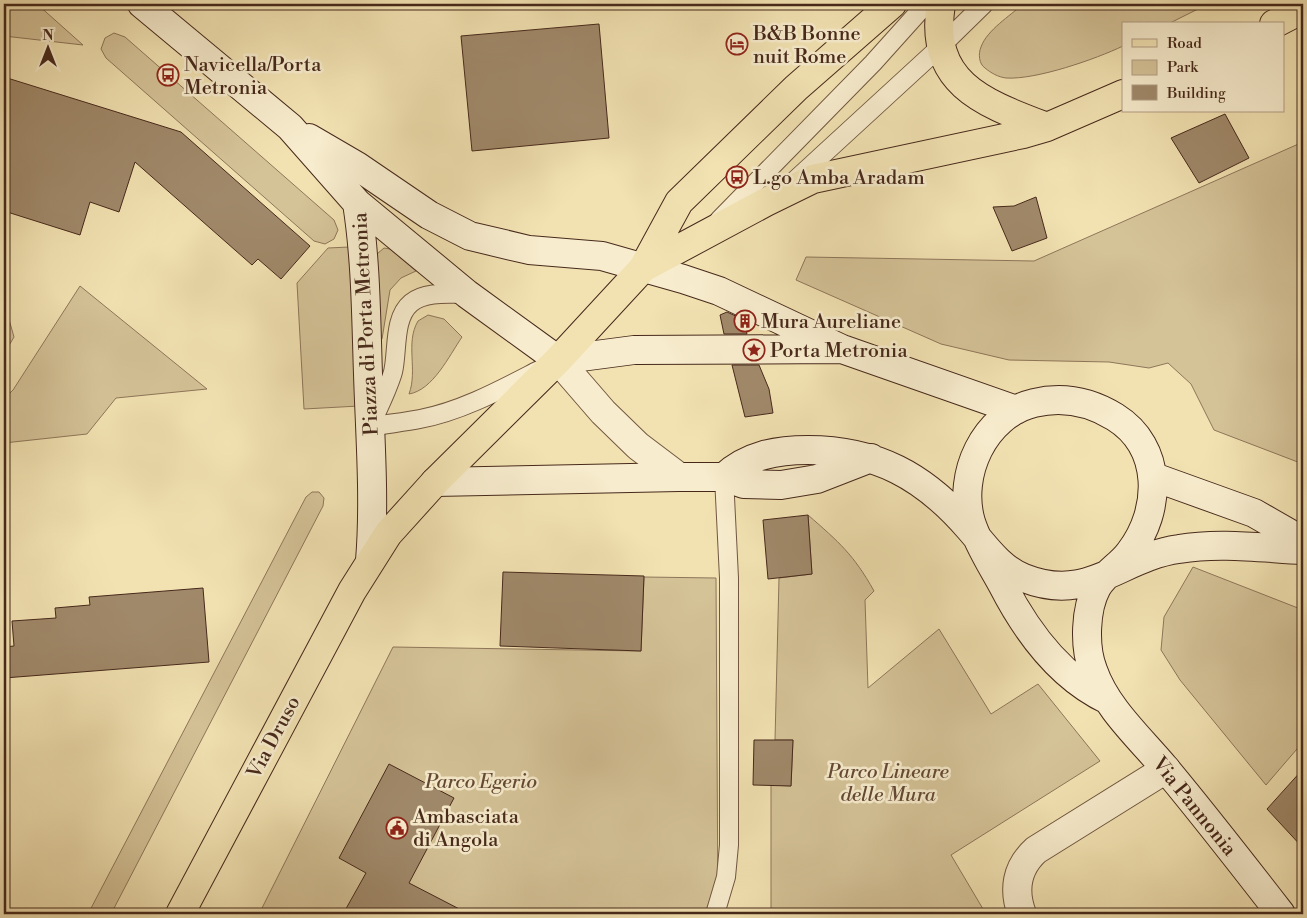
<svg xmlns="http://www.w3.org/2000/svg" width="1307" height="918" font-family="'Libre Bodoni',serif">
<rect width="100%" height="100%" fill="#f2e2b2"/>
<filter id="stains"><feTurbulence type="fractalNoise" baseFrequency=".004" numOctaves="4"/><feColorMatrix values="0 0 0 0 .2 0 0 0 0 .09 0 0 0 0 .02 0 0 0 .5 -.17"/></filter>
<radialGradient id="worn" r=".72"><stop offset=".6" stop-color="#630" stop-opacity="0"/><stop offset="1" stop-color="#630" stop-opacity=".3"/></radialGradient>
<!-- green -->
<path fill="#d5c398" stroke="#8e765a" d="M 4,4 L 37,4 L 83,45 L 4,36 Z
M 1023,4 L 1208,4 L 1168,24 L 1123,24 L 1123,46 C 1096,59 1036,80 1006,78 C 998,77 991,73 985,68 C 979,64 978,54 981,47 C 987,30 1010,16 1023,4 Z
M 114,33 L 125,37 L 334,220 L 338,230 L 334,239 L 325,244 L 314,241 L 106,58 L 101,49 L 105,38 Z
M 1303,142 L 1303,464 L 1214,430 L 1191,384 L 1168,363 L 1149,368 L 1109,362 L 1009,360 L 941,344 L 796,280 L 806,257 L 1034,261 Z
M 349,247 L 359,406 L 304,409 L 297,283 L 328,248 Z
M 384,248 L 390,249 L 416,271 L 401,278 L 390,290 L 382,339 L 379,341 L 377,254 Z
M 80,286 L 207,389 L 116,398 L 87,434 L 4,443 L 4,399 L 13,390 Z
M 4,302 L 14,337 L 4,354 Z
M 428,315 L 444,319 L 462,337 C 449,356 433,390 409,394 C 418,370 405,343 418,321 Z
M 312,492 L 319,492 L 324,498 L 323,506 L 111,914 L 88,914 L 306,497 Z
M 808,515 C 839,542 854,555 874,591 L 865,600 L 868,688 L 939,629 L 991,714 L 1038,684 L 1100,761 L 951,855 L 986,914 L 771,914 L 771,785 L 791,786 L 793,740 L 775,740 L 779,578 L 812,574 Z
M 1193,567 L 1303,610 L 1303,742 L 1266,785 L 1180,680 L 1161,650 L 1164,617 Z
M 644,577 L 716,578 L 718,914 L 259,914 L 393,647 L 641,651 Z"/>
<!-- building -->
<path fill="#a0896a" stroke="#47291b" d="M 599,24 L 609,138 L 472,151 L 461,36 Z
M 4,77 L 181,132 L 310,246 L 281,279 L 258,259 L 252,265 L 135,162 L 119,212 L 90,202 L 80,235 L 4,211 Z
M 1225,114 L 1249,158 L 1199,183 L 1171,138 Z
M 1036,197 L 1047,238 L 1012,251 L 993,207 L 1014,206 Z
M 727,312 L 742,319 L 747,334 L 724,334 L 720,315 Z
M 732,365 L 759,365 L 769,389 L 773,413 L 745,417 Z
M 808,515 L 812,574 L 768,579 L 763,520 Z
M 503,572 L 644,576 L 641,651 L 500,646 Z
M 203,588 L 209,662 L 4,678 L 4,647 L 14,646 L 12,621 L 56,618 L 55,608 L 90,605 L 89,597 Z
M 754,740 L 793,740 L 791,786 L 753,785 Z
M 389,764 L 454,798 L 409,883 L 469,914 L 343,914 L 366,873 L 339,858 Z
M 1303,769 L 1303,848 L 1267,809 Z"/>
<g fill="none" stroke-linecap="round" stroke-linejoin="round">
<!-- lane casing -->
<g stroke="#725741" stroke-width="20">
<path id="lane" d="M 793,182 L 940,47 L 984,4
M 719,220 L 873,63 L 926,4
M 372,422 C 380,405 388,389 393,372 C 398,351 393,318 411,303 C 425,291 450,294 467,294
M 370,427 C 387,424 404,422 420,419 C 462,411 502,389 539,370
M 715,914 L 726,877 L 729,845 L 729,578 L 724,477"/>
</g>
<!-- street casing -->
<g stroke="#725741" stroke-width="30">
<path id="street" d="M 558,360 L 603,412 L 638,446 L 679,477
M 1022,914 C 1013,890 1016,868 1036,850 L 1166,769"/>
</g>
<!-- secondary casing -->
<g stroke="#47291b" stroke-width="30">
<path id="secondary" d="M 142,4 L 290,127 L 357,203 L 467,294 L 558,360 L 634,350 L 842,349
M 309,138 L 357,166 L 429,215 L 470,236 L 529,250 L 602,256 L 683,279 L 719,291 L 842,349 L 1016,410
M 357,203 C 366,260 366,317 368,374 C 370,437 375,499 370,561
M 724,477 C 748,455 777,450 808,450 C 876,450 924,476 969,528 C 985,546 1000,569 1024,578 C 1089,604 1120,557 1179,549 C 1219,542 1262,548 1303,550
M 1154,477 L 1254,513 L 1303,541
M 435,482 L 679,477 L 724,477 L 744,484 L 781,485 L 817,479 L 871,458
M 1108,700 C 1059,677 1026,631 1002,584 C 991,564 978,544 971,522 C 957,475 984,415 1034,403 C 1063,396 1089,401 1115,417 C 1163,447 1162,510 1130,552 C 1121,565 1105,573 1097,587 C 1085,609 1084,647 1093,670 C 1106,708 1140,738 1165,768 C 1205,816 1243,865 1281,914"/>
</g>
<!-- primary casing -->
<g stroke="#47291b" stroke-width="30">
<path id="primary" d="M 941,4 C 928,84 984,103 1047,127
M 1274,24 L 1303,9
M 643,268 L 766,202 L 813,179 L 1023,134 L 1047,127 L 1123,94
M 180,914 L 352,591 L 388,534 L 435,482 L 558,360 L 643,268 L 679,202 L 796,88 L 892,4"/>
</g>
<!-- lane -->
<use href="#lane" stroke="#f7eccd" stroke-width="18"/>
<!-- street -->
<use href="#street" stroke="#f7eccd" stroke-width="28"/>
<!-- secondary -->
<use href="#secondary" stroke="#f7eccd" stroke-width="28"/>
<!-- primary -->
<use href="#primary" stroke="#f2e2b2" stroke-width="28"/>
</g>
<!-- icons -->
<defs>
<g id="hotel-ring" transform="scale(1.125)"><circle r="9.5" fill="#f7eccd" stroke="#8f2418" stroke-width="1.5"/><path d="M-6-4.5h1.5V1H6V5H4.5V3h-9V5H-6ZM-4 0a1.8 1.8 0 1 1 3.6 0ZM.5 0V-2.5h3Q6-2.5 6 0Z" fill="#8f2418"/></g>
<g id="bus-ring" transform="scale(1.125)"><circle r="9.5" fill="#f7eccd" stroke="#8f2418" stroke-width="1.5"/><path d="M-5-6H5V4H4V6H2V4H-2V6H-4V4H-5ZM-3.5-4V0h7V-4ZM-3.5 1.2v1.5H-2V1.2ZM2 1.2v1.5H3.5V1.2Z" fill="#8f2418"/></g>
<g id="building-ring" transform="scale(1.125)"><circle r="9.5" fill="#f7eccd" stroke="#8f2418" stroke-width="1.5"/><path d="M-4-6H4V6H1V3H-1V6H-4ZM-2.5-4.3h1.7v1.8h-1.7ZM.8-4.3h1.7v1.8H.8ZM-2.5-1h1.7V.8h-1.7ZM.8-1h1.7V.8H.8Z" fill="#8f2418"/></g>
<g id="sight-ring" transform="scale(1.125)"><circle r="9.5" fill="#f7eccd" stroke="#8f2418" stroke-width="1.5"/><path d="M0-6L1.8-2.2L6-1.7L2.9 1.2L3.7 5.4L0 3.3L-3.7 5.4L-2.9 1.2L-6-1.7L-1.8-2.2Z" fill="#8f2418"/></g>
<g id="civic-ring" transform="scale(1.125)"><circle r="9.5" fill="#f7eccd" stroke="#8f2418" stroke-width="1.5"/><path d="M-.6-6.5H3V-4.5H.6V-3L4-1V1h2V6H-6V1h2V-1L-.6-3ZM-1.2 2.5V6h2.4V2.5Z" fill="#8f2418"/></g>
</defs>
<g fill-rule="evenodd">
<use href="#hotel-ring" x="737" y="44"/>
<use href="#bus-ring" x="168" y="75"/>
<use href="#bus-ring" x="737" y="177"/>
<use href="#building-ring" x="745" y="321"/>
<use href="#sight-ring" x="754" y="350"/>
<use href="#civic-ring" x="397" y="828"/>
</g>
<g text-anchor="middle" stroke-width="5" stroke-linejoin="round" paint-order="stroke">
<!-- poi labels -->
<g font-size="20" fill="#47291b" stroke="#f7eccd" text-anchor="start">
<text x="753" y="40">B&amp;B Bonne<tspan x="753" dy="23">nuit Rome</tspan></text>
<text x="184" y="71">Navicella/Porta<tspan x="184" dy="23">Metronia</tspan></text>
<text x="753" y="184">L.go Amba Aradam</text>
<text x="761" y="328">Mura Aureliane</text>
<text x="770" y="357">Porta Metronia</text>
<text x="413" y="823">Ambasciata<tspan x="413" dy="23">di Angola</tspan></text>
</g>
<!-- street labels -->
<g font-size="20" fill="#47291b" stroke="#f7eccd">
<text transform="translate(365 324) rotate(-93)" y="7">Piazza di Porta Metronia</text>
<text transform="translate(273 737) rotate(-62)" y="7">Via Druso</text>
<text transform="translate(1195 806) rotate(51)" y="7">Via Pannonia</text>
</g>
<!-- park labels -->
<g font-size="20" font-style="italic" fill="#634834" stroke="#f7eccd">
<text x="888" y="778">Parco Lineare<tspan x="888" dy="23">delle Mura</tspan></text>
<text x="481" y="788">Parco Egerio</text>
</g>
</g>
<!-- margin -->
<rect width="1307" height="918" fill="none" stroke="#f2e2b2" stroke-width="20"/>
<rect x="5" y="5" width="1297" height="908" fill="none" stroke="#47291b" stroke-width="2.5"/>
<rect x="10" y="10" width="1287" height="898" fill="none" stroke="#47291b"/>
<!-- legend -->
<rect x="1122" y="22" width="162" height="90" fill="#f7eccd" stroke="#b19e86"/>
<rect x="1132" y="39" width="25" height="8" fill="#f2e2b2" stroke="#b19e86"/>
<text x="1167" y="48" font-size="15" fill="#47291b">Road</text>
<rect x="1132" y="60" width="25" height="15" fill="#d5c398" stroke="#b19e86"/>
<text x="1167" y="72" font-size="15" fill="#47291b">Park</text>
<rect x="1132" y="85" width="25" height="15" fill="#a0896a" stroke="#b19e86"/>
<text x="1167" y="98" font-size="15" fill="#47291b">Building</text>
<!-- north arrow -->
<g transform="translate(48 48)" stroke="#f7eccd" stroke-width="4" paint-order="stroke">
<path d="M0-4L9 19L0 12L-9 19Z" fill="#47291b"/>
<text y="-8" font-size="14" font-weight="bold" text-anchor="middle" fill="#47291b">N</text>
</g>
<rect width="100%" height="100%" filter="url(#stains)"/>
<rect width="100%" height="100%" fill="url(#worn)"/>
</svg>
